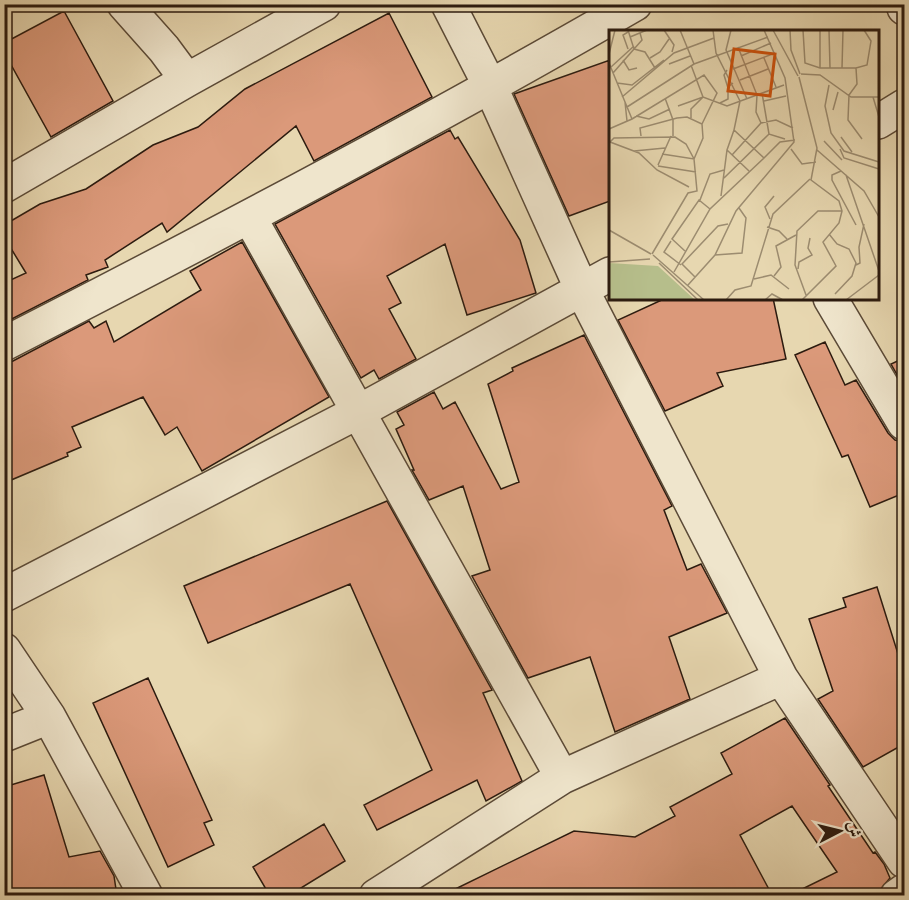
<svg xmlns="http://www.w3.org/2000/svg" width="909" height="900" font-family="'IM FELL Double Pica',Amiri,serif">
<rect width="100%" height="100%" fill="#e7d7b0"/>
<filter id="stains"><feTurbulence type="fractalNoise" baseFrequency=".00333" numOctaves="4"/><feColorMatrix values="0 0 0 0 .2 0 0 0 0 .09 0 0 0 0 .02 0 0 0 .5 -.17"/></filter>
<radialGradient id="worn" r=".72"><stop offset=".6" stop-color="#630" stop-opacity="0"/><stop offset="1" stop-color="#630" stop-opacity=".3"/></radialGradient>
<!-- building -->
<path fill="#db997a" stroke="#2c1b0f" stroke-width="1.5" d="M 64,11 L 113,101 L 51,137 L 4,52 L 4,43 Z
M 389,13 L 432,97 L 314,161 L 296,126 L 167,232 L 162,223 L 105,260 L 108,267 L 86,275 L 88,280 L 4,323 L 4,283 L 26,273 L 4,237 L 4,225 L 40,204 L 86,189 L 153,145 L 198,127 L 245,89 Z
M 610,60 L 610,201 L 569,216 L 514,94 Z
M 450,130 L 455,139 L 458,137 L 520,240 L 536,293 L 467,315 L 445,244 L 387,276 L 401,303 L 389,309 L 416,359 L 379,379 L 374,370 L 361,378 L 275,224 Z
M 242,242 L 329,397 L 202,471 L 177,427 L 165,435 L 143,397 L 72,427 L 81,447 L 67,453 L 68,456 L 4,483 L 4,363 L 13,361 L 89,321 L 94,328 L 106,321 L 114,342 L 201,290 L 190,271 Z
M 666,298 L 773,298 L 786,359 L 717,373 L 723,386 L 665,411 L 618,320 Z
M 584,335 L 672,506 L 664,510 L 687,570 L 701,564 L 727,613 L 669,637 L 690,699 L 615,732 L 590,657 L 528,678 L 472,576 L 490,570 L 463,486 L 429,500 L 412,470 L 414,470 L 396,429 L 404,425 L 397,412 L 434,392 L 443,409 L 455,402 L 501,489 L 519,482 L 488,384 L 513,371 L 512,368 Z
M 825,342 L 845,385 L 856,380 L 888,433 L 895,440 L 904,442 L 904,493 L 870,507 L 848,455 L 842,457 L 795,355 Z
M 904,358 L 904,387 L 891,364 Z
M 387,501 L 492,690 L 483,693 L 522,781 L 486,801 L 477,780 L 377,830 L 364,805 L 432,770 L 350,584 L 208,643 L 184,586 Z
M 877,587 L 898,654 L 904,651 L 904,744 L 863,767 L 818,699 L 833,691 L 809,619 L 846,607 L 843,598 Z
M 148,678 L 212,820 L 204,823 L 214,845 L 168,867 L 93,703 Z
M 785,718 L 830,785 L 828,786 L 873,853 L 875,852 L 884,864 L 890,878 L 880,890 L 868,896 L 790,895 L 837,872 L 792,806 L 740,835 L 772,895 L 441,896 L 574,831 L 635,837 L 675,816 L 670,807 L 732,774 L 721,753 Z
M 44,775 L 69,857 L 100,851 L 114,876 L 117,896 L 4,896 L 4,787 Z
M 324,824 L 345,861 L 288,896 L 270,896 L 253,867 Z"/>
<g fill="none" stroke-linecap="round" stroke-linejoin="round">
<!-- minor casing -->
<g stroke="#5b4a37" stroke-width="36">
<path id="minor" d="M 124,4 L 164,49 L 187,80
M 448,4 L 491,88 L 582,290 L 781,678 L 904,861
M 903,4 L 904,8
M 878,122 L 904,106
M 4,186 L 187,80 L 324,4
M 250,218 L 562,777
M 830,298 L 904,423
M 4,344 C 217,235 428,124 635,4
M 4,595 L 358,412 L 610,274
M 4,650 L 49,717 L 146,896
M 4,735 L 49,717
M 376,896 L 562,777 L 781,678
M 897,896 L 904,891"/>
</g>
<!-- minor -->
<use href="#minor" stroke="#efe5cc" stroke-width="33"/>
</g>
<!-- overview -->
<g transform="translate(609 30)">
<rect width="270" height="270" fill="#e7d7b0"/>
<path d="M 0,233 L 49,236 L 86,270 L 0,270 Z" fill="#b6be8b"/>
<path fill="none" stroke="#9c8c70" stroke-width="1.5" d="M 55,0 L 65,15 L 63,22M 71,0 L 85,34M 104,0 L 107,23 L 131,71 L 125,100 L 155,128 L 171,112 L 186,110M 122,0 L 117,20 L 138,69M 164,0 L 189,46M 181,0 L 182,20 L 191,44M 194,0 L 196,33 L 211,38 L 247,38 L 258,35 L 262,11 L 255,0M 220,0 L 221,38M 31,3 L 33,10 L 25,19 L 36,22 L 46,38M 21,7 L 38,0M 129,17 L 148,65 L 147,82 L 152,93M 19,19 L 14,5 L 19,2M 0,24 L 6,0M 132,26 L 162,13M 41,28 L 51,22 L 60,9M 155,28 L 167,57M 14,30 L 20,40 L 28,38M 0,33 L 23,89 L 0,99M 60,34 L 81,26M 2,37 L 25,16M 211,38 L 211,0M 233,38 L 234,0M 247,38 L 248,54 L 240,65 L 239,90 L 253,109M 124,39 L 166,23M 118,40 L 115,45 L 119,58M 4,43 L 25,19 L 19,0M 192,44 L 211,45 L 242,67 L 270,67M 190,47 L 208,118 L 202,150 L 230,171 L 233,181 L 230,193 L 214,212 L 227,236 L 193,270M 131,50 L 159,39M 8,53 L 23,55 L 55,30M 220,55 L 216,76 L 222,103 L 235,121 L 270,132M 153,63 L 160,104M 13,67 L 65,23 L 105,8M 264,67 L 270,87M 56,68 L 64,90 L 64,106M 155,71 L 177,66M 16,72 L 18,91M 111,73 L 119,69 L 119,57 L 124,53M 69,76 L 94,67 L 118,76 L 175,55M 18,77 L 85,34 L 159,7M 224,80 L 229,62M 27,86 L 40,89 L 61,79M 82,88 L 82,79 L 94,67 L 82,35M 23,89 L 95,45 L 108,63 L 93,94M 32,106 L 31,98 L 68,88 L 78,87 L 93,94 L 94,108 L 85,129 L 53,124M 232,107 L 243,122M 215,111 L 233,130M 1,112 L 5,108 L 66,107 L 77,114 L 85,129 L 88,161 L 79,163 L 43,224M 1,112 L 30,123 L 48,140 L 80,157M 182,119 L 193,134 L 207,132M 231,119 L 235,128 L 270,139M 118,120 L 140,141M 208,120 L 255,161 L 270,187M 25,121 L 56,118M 123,125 L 152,93 L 167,90 L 184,98M 49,135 L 62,106M 49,136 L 87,142M 232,141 L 223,145 L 223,150 L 247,195M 237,145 L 270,241M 115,148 L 160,104 L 176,109M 112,166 L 118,120 L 125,100M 91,170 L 101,144 L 115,140M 161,189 L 156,177 L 165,166M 158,197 L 170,201 L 178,209M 0,200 L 42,224M 220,204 L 228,214 L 240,219 L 247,233 L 243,246 L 226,264M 62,211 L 55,222 L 72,235M 76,221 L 63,209 L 90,170 L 101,179M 44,225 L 95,270M 106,225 L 133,223 L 137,188 L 130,178M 0,232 L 41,229M 50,233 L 89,270M 247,235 L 251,233 L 250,217 L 255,194M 189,239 L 190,232 L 203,225 L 199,218 L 201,208M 65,242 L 101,179 L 155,128M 165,246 L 172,237 L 167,216 L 187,205M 86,247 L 73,234 L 109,196 L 119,194M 145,249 L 162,245 L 180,259M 79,255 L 106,225 L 127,181 L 185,112 L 176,48 L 155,0M 197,265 L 186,235 L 188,201 L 209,181 L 233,181M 117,270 L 126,260 L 142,256 L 164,184 L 201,149M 156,270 L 163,264 L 174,270M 237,270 L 270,245"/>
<path fill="#cc500c" fill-opacity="0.15" stroke="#cc500c" stroke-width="3" d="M 125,19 L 166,24 L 161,66 L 119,61 Z"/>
<rect width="270" height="270" fill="none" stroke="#2c1b0f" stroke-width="3"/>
</g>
<!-- margin -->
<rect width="909" height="900" fill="none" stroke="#e7d7b0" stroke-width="24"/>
<rect x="6" y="6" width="897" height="888" fill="none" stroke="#2c1b0f" stroke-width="3"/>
<rect x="12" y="12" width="885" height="876" fill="none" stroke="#2c1b0f" stroke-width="1.5"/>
<!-- north arrow -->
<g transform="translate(840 831) rotate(83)" stroke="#efe5cc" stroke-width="4.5" paint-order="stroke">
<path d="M0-4.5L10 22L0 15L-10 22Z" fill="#2c1b0f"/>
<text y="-9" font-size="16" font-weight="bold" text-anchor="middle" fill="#2c1b0f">ش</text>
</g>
<rect width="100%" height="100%" filter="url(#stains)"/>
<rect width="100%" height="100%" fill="url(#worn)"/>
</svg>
